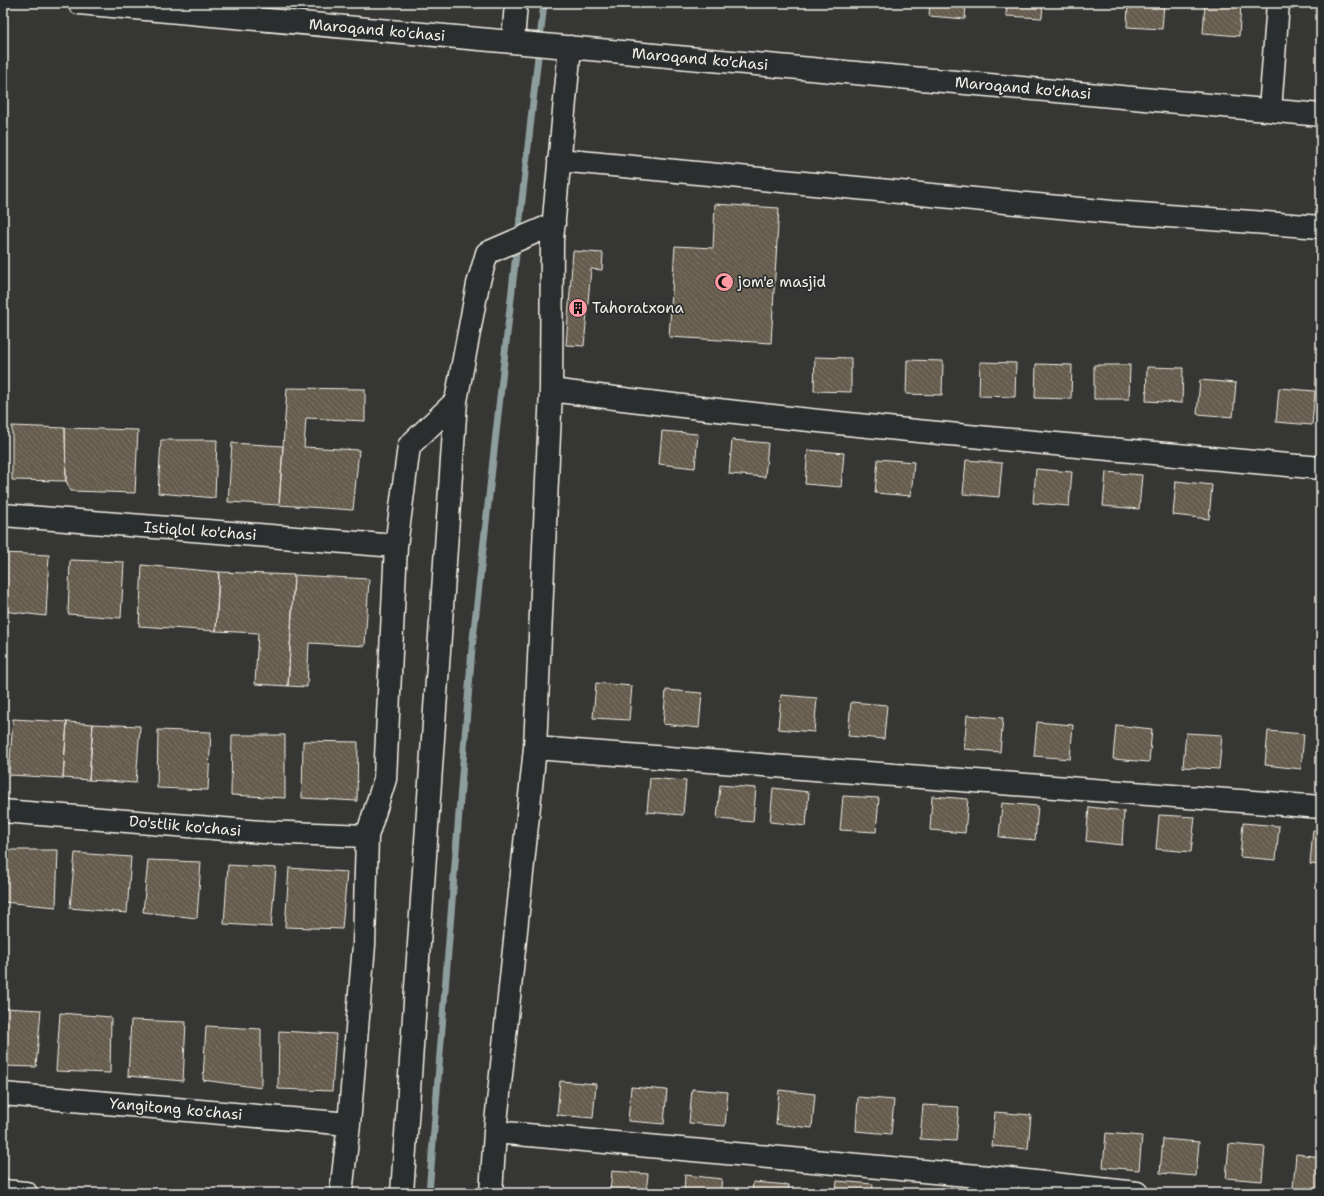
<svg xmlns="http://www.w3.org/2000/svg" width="1324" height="1196" font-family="'Shantell Sans',sans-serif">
<defs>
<pattern id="building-back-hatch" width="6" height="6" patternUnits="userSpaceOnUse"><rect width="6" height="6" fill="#655c4d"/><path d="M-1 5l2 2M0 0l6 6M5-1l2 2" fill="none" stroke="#7c7467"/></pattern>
</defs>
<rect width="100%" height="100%" fill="#363634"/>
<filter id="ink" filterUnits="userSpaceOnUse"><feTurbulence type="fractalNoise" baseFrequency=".025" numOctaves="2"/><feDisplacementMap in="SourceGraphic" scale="8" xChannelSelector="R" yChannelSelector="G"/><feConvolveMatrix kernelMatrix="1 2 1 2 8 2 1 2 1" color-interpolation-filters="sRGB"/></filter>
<g filter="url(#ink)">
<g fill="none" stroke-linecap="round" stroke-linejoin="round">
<!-- stream -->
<path stroke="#8d9e9c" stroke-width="7" d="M 429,1193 L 472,648 L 544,3"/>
</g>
<!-- building -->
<path fill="url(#building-back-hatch)" stroke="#f4f1e8" d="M 930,3 L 966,3 L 965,19 L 929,16 Z
M 1007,3 L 1043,3 L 1042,18 L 1006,16 Z
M 1128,3 L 1164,3 L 1162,29 L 1127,27 Z
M 1205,3 L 1241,3 L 1239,36 L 1203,33 Z
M 715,204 L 779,208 L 771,343 L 669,337 L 675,246 L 713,248 Z
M 573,251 L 603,253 L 602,270 L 591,269 L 584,346 L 566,345 Z
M 815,357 L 851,358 L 851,392 L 814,391 Z
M 907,360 L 943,361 L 942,395 L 906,394 Z
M 980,362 L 1016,363 L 1015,397 L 979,396 Z
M 1036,364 L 1072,365 L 1071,399 L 1035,398 Z
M 1094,365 L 1130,365 L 1129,399 L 1094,399 Z
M 1147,367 L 1183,368 L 1182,403 L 1146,401 Z
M 1200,380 L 1236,383 L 1233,417 L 1197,414 Z
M 287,388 L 365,389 L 365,421 L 306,418 L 304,447 L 359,450 L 353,510 L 279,505 Z
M 1279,388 L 1315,391 L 1312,425 L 1276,422 Z
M 12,426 L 65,428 L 66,481 L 12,480 Z
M 65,428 L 138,430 L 135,493 L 71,491 L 66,481 Z
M 662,431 L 698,434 L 695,468 L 659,464 Z
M 161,440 L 217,440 L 215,498 L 158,493 Z
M 732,440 L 768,443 L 765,477 L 729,474 Z
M 232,443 L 283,446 L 279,505 L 228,502 Z
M 808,450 L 844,453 L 841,487 L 805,484 Z
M 878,459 L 914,462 L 911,496 L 875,493 Z
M 966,460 L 1002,463 L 999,497 L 963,494 Z
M 1036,469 L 1072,472 L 1069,506 L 1033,503 Z
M 1106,472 L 1142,475 L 1139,509 L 1103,506 Z
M 1176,481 L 1212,485 L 1209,519 L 1173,515 Z
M 3,553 L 49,555 L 46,616 L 3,611 Z
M 70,560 L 124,562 L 121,618 L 68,614 Z
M 142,565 L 219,572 L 216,631 L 139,626 Z
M 219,572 L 294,575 L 288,686 L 255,684 L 258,633 L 216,631 Z
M 294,575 L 369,579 L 365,646 L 309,643 L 307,687 L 288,686 Z
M 596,683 L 632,686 L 629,720 L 593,718 Z
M 666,690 L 702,693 L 699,728 L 663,724 Z
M 781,695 L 817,698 L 814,732 L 778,729 Z
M 851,702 L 887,705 L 884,739 L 848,736 Z
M 967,715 L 1003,718 L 1000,752 L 964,749 Z
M 13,719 L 67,722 L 63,778 L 9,775 Z
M 67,722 L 93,724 L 89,780 L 63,778 Z
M 1037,722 L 1073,725 L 1070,759 L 1034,756 Z
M 93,724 L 140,726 L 136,783 L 89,780 Z
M 1116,725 L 1152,729 L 1149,762 L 1113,759 Z
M 158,730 L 211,732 L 208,790 L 157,788 Z
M 1268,731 L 1304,734 L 1301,769 L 1265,765 Z
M 1186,733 L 1222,735 L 1219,769 L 1183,767 Z
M 232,735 L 285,735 L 285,798 L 231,795 Z
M 303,741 L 358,742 L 357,801 L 302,798 Z
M 650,778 L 686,781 L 683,815 L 647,812 Z
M 720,785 L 756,788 L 753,822 L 717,819 Z
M 773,788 L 809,792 L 806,826 L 770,822 Z
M 843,796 L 879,798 L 876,832 L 840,830 Z
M 932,796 L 968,799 L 965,833 L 930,830 Z
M 1002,803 L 1038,806 L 1035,840 L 999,837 Z
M 1089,807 L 1124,811 L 1122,845 L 1086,841 Z
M 1159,815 L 1195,817 L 1191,852 L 1156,849 Z
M 1243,823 L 1279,826 L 1276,860 L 1240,857 Z
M 1313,830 L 1321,831 L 1321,865 L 1310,864 Z
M 4,850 L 58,850 L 56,907 L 3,902 Z
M 75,853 L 131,857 L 127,913 L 70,908 Z
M 148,860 L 201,862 L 197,918 L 143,912 Z
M 228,865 L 276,868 L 271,927 L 224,924 Z
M 289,868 L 347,872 L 342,929 L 285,927 Z
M 3,1008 L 41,1010 L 36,1067 L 3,1066 Z
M 60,1013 L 111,1017 L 110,1073 L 56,1071 Z
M 131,1020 L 186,1022 L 183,1081 L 128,1076 Z
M 206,1026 L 261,1029 L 261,1088 L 203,1080 Z
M 279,1031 L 336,1034 L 332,1091 L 278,1089 Z
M 560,1081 L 596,1084 L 593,1118 L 557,1115 Z
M 631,1087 L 667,1090 L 664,1124 L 628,1121 Z
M 692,1089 L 728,1092 L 725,1126 L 689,1123 Z
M 779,1090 L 815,1094 L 812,1128 L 776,1124 Z
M 858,1097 L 894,1100 L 891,1134 L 856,1131 Z
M 923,1105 L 959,1107 L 956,1141 L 920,1139 Z
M 995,1112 L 1031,1115 L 1028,1149 L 992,1146 Z
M 1106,1133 L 1142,1136 L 1139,1170 L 1103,1167 Z
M 1163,1139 L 1199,1142 L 1196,1176 L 1160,1173 Z
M 1229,1144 L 1265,1147 L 1262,1181 L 1226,1178 Z
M 1296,1154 L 1321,1157 L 1321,1191 L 1293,1188 Z
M 612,1171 L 648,1174 L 646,1193 L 610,1193 Z
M 685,1175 L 722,1179 L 720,1193 L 684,1193 Z
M 837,1181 L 873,1184 L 872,1193 L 836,1193 Z
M 753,1182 L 789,1185 L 788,1193 L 752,1193 Z"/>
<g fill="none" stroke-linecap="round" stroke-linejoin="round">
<!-- minor casing -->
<g stroke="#f4f1e8" stroke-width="25">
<path id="minor" d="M 79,3 L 1321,115
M 513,42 L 516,3
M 1270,110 L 1278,3
M 559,160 L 1112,212 L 1321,227
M 551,390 C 807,423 1064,445 1321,468
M 3,515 L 396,546
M 535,748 L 1321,807
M 3,811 L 262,832 L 367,836
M 3,1094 L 349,1124
M 495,1132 L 1000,1178 L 1137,1193
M 3,1191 L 26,1193
M 341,1193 L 349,1124 L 364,945 L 367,836 L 385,779 L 396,546 L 409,446 L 456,401
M 402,1193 L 456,401 L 478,284 L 487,253 L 554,224
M 491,1193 L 495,1132 L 535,748 L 551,390 L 552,240 L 570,47"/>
</g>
<!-- minor -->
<use href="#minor" stroke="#2a2d2e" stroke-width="22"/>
</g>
</g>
<!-- icons -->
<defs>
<g id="mosque-disc" transform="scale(1)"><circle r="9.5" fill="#ff9aa2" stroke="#2a2d2e"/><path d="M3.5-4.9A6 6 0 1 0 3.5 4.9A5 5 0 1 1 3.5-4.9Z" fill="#111"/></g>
<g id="building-disc" transform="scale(1)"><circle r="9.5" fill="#ff9aa2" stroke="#2a2d2e"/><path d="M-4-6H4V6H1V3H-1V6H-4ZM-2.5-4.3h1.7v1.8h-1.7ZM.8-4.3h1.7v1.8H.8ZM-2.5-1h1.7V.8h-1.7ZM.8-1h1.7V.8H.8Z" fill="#111"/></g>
</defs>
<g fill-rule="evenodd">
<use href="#mosque-disc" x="724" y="282"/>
<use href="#building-disc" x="578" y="308"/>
</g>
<g text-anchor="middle" stroke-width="3.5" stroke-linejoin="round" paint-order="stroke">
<!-- street labels -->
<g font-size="15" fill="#f4f1e8" stroke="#2a2d2e">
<text transform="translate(377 30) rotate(5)" y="5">Maroqand ko'chasi</text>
<text transform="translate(700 59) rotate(5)" y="5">Maroqand ko'chasi</text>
<text transform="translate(1023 88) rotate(5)" y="5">Maroqand ko'chasi</text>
<text transform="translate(200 531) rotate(4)" y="5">Istiqlol ko'chasi</text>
<text transform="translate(185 826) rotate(5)" y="5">Do'stlik ko'chasi</text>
<text transform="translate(176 1109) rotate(5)" y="5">Yangitong ko'chasi</text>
</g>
<!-- poi labels -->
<g font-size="15" fill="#f4f1e8" stroke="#2a2d2e" text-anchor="start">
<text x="738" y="287">jom'e masjid</text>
<text x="592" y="313">Tahoratxona</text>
</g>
</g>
<!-- margin -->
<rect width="1324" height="1196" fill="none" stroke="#2a2d2e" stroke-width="16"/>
<rect x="8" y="8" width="1308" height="1180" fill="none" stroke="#f4f1e8" stroke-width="1.5" filter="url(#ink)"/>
</svg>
